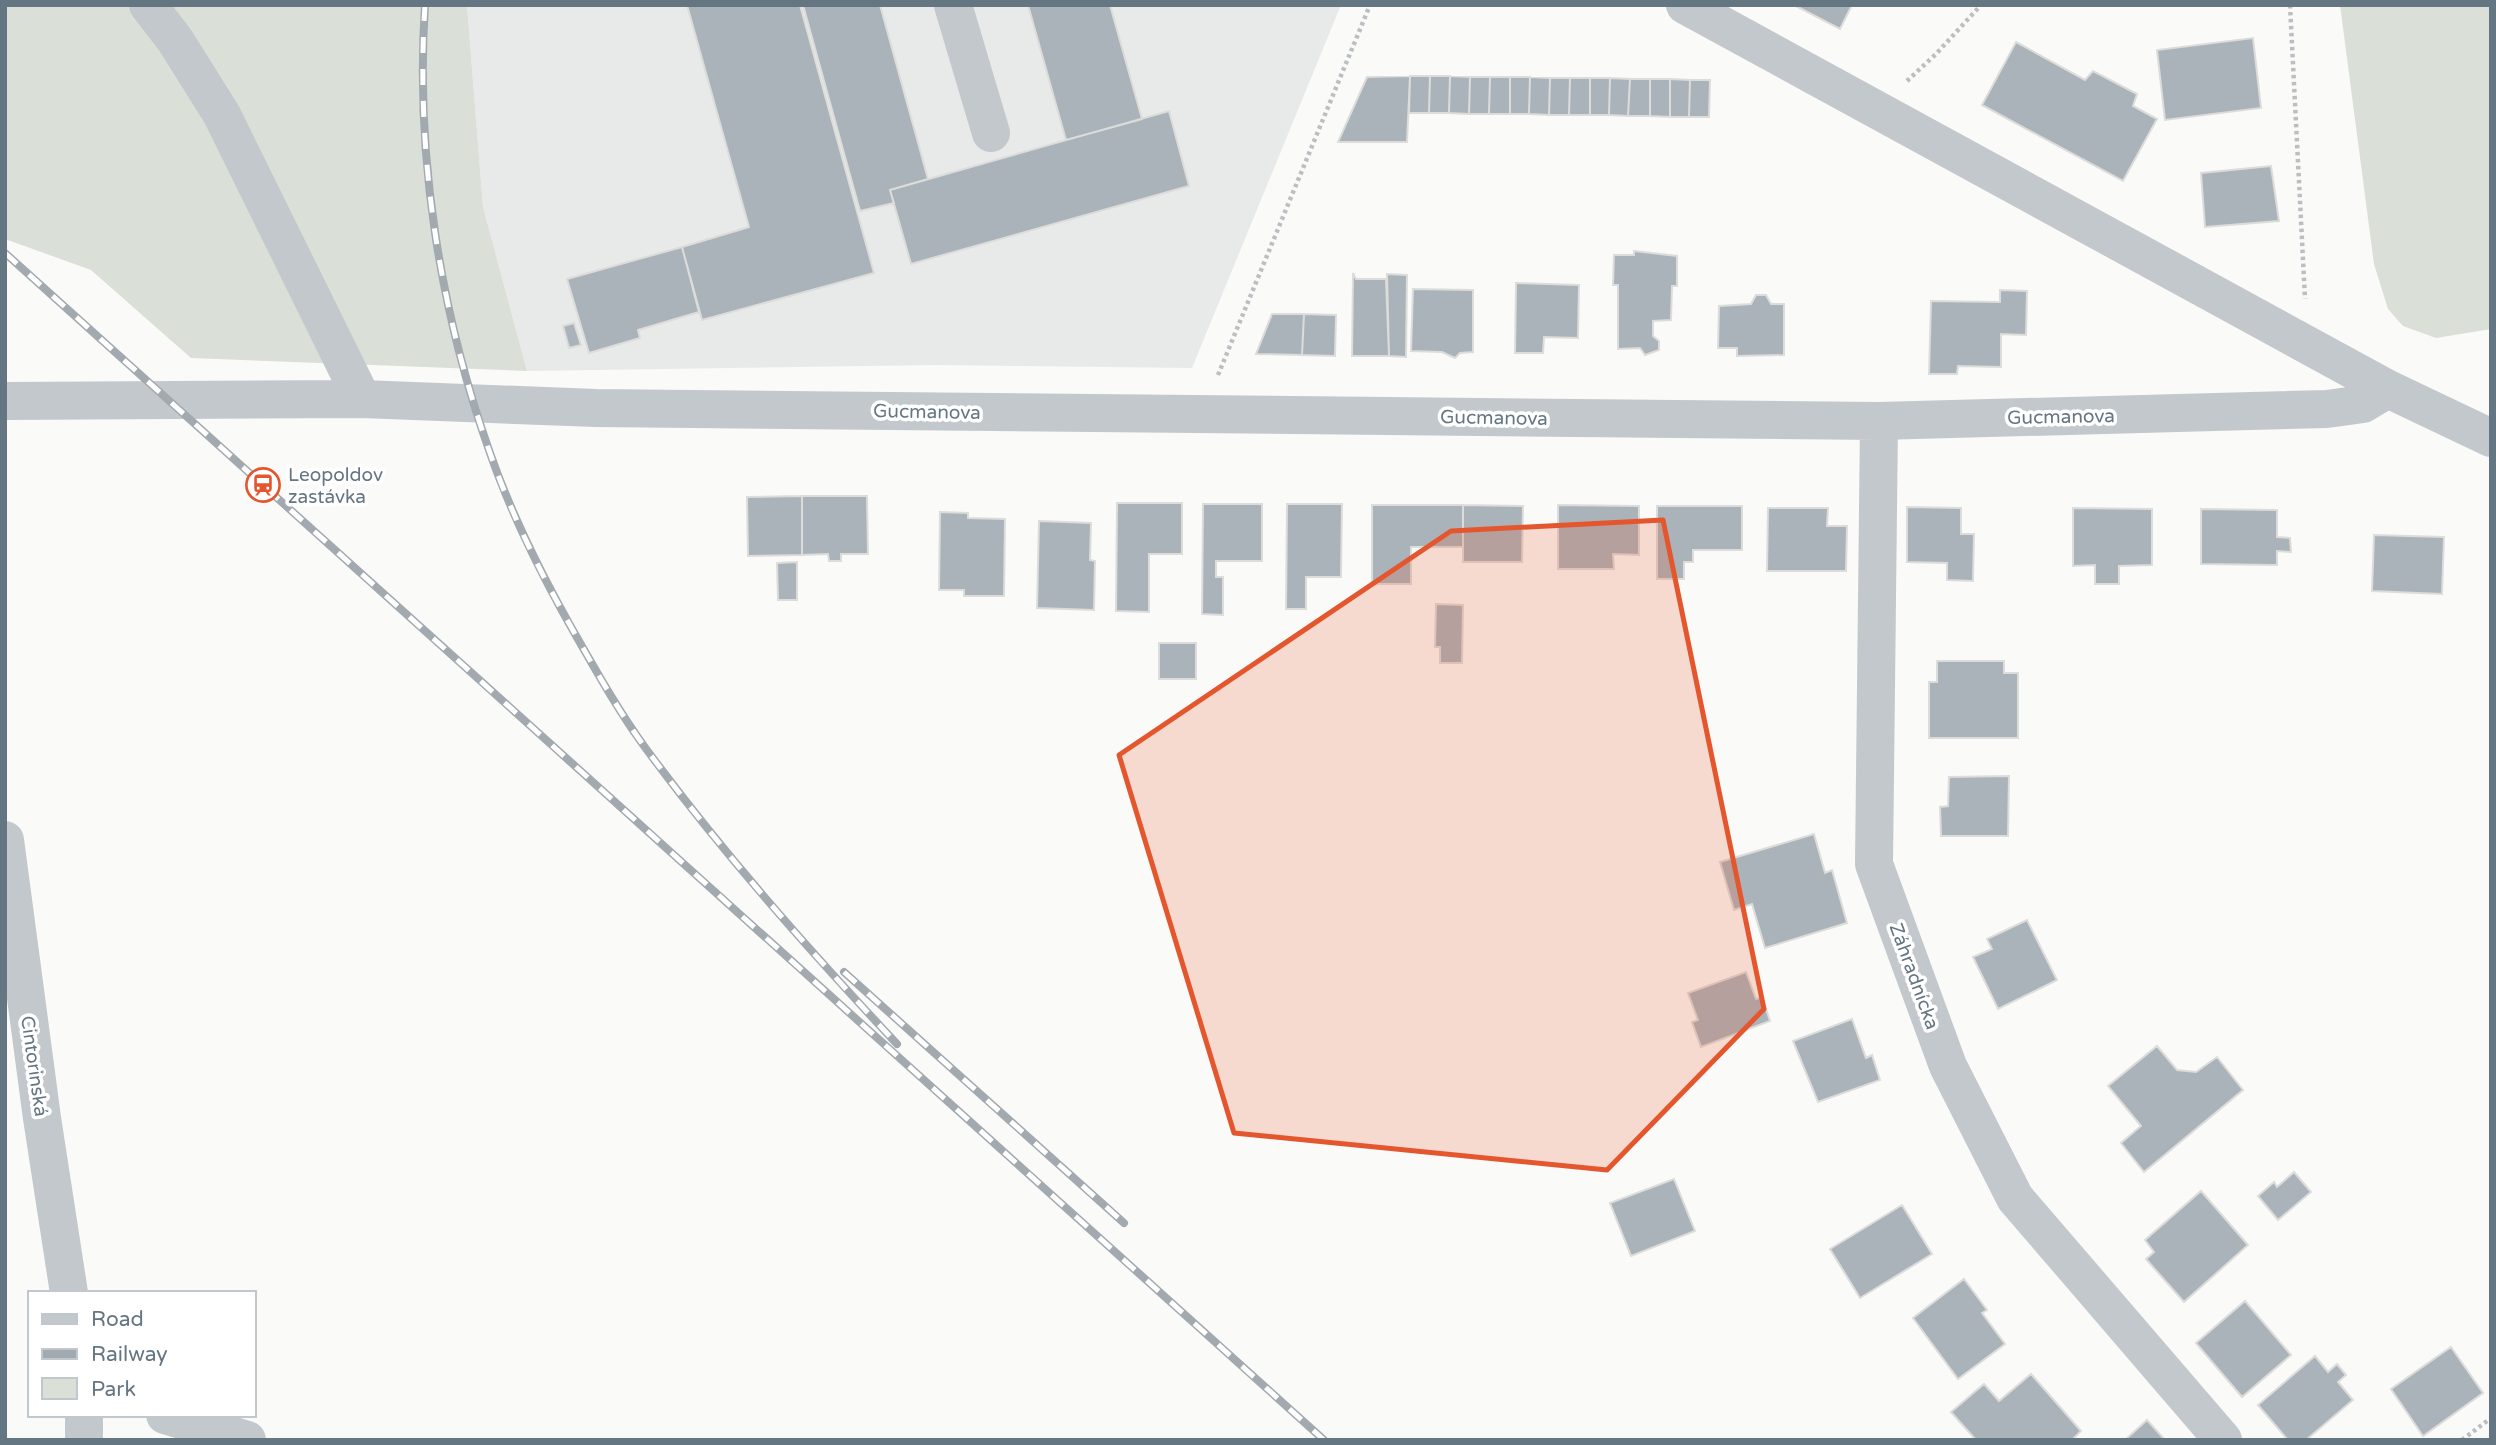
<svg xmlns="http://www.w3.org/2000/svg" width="2496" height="1445" font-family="'Varela Round',sans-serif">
<rect width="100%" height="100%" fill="#fafaf8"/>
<!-- built -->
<path fill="#e8e9e9" d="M 467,5 L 1341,5 L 1192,368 L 937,365 L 527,371 L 483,207 Z"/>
<!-- green -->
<path fill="#dadfd7" d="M 5,5 L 467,5 L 483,207 L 527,371 L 191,358 L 91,270 L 5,239 Z
M 2340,5 L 2491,5 L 2491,329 L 2436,338 L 2403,326 L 2388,309 L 2374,264 Z"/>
<!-- building -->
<path fill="#aab3b9" stroke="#dcdcda" stroke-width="2" d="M 687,5 L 800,5 L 874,273 L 702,320 L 682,247 L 749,227 Z
M 803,5 L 880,5 L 928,179 L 890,190 L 894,203 L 860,211 Z
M 1028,5 L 1110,5 L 1142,119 L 1066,140 Z
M 1794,5 L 1852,5 L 1840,29 Z
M 2253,38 L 2261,108 L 2165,120 L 2157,50 Z
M 2016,42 L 2085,80 L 2093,71 L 2137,94 L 2133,106 L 2157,119 L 2123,181 L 1982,105 Z
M 1410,76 L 1430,76 L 1429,113 L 1409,113 Z
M 1410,76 L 1407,142 L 1338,142 L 1367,77 Z
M 1430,76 L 1450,76 L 1449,113 L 1429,113 Z
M 1450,76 L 1470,77 L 1469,114 L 1449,113 Z
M 1470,77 L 1490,77 L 1489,114 L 1469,114 Z
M 1490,77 L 1510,77 L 1510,114 L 1489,114 Z
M 1510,77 L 1530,77 L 1529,114 L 1510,114 Z
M 1530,77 L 1550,78 L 1549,115 L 1529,114 Z
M 1550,78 L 1570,78 L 1569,115 L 1549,115 Z
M 1570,78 L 1590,78 L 1590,115 L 1569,115 Z
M 1590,78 L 1610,78 L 1609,115 L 1590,115 Z
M 1610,78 L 1630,79 L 1628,116 L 1609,115 Z
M 1630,79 L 1650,79 L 1650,116 L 1628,116 Z
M 1650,79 L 1670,79 L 1670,117 L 1650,116 Z
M 1670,79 L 1690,80 L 1689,117 L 1670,117 Z
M 1690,80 L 1710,80 L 1709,117 L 1689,117 Z
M 1169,111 L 1189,186 L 911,264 L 890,190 Z
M 2271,166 L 2279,221 L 2205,227 L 2201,173 Z
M 682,247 L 699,312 L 638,330 L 640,338 L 589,353 L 567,279 Z
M 1634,251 L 1677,256 L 1677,286 L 1672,286 L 1671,320 L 1653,321 L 1653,336 L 1659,341 L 1659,350 L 1645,355 L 1640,348 L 1618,349 L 1618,285 L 1613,285 L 1614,255 L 1634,255 Z
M 1353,273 L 1356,279 L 1386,279 L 1389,356 L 1352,356 Z
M 1387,274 L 1407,275 L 1406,357 L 1389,356 Z
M 1516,283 L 1579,285 L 1578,338 L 1544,337 L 1543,353 L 1515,353 Z
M 1413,289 L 1473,290 L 1473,352 L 1460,353 L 1455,358 L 1442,352 L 1411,351 Z
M 2000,290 L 2027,291 L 2026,335 L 2001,334 L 2001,367 L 1958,366 L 1957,374 L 1929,374 L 1931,301 L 2000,302 Z
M 1756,295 L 1766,295 L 1771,304 L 1784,304 L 1784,355 L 1737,356 L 1737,348 L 1718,348 L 1719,306 L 1751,304 Z
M 1272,314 L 1304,314 L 1302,355 L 1256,354 Z
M 1304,314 L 1336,315 L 1335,356 L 1302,355 Z
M 574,323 L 581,345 L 569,348 L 563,326 Z
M 802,496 L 802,555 L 748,556 L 747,497 Z
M 802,496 L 867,496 L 868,554 L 841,554 L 841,561 L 829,561 L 828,554 L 802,555 Z
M 1117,503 L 1182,503 L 1182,554 L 1149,554 L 1149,612 L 1116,611 Z
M 1203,504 L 1262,504 L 1262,561 L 1216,561 L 1216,577 L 1223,577 L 1223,615 L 1202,614 Z
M 1287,504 L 1342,504 L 1341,577 L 1306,577 L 1306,609 L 1286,609 Z
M 1372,505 L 1463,505 L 1463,547 L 1411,547 L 1411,584 L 1372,584 Z
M 1463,505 L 1523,506 L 1522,562 L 1463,562 Z
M 1558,505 L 1639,506 L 1639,555 L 1613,554 L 1614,569 L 1558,569 Z
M 1657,506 L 1742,506 L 1742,550 L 1693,550 L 1693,562 L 1684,562 L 1684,579 L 1657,579 Z
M 1907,507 L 1961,508 L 1961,534 L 1974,534 L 1973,581 L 1947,580 L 1947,563 L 1907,562 Z
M 1768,508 L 1828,508 L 1827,526 L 1847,526 L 1846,571 L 1767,571 Z
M 2073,508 L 2152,509 L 2152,565 L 2119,566 L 2119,584 L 2095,584 L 2095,565 L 2073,566 Z
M 2201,509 L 2277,510 L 2277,537 L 2290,538 L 2291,552 L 2277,551 L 2277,565 L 2201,564 Z
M 940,512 L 968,513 L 968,518 L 1005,519 L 1004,596 L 964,596 L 964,590 L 939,590 Z
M 1039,521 L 1091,523 L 1090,560 L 1095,561 L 1094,610 L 1037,608 Z
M 2374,535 L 2444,537 L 2442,594 L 2372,591 Z
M 797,562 L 797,600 L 778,600 L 777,563 Z
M 1436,604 L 1463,605 L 1462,663 L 1440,663 L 1440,647 L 1435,647 Z
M 1159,643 L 1196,643 L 1196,679 L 1159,679 Z
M 1937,661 L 2004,661 L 2004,673 L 2018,673 L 2018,738 L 1929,738 L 1929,682 L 1937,682 Z
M 2009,776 L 2008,836 L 1941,836 L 1940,807 L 1948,806 L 1949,777 Z
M 1814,834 L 1825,873 L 1832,870 L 1847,923 L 1765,948 L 1752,904 L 1734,910 L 1720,862 Z
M 2027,920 L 2057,980 L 1998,1009 L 1973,957 L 1992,949 L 1987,939 Z
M 1746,972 L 1756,999 L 1762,997 L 1770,1021 L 1701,1047 L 1692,1022 L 1698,1020 L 1688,993 Z
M 1852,1019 L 1866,1058 L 1872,1055 L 1880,1080 L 1818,1102 L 1793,1041 Z
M 2157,1046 L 2177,1070 L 2196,1072 L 2217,1057 L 2243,1090 L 2144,1172 L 2121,1143 L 2141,1126 L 2108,1086 Z
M 2294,1172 L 2311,1192 L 2278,1220 L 2258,1196 L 2274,1182 L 2277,1187 Z
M 1674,1179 L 1695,1231 L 1631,1256 L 1610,1203 Z
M 2201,1191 L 2248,1245 L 2184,1302 L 2146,1259 L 2154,1252 L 2145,1240 Z
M 1902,1205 L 1932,1254 L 1860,1298 L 1830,1249 Z
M 1964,1279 L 1987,1310 L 1982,1313 L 2005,1344 L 1958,1379 L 1913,1318 Z
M 2245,1301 L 2291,1355 L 2242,1397 L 2196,1343 Z
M 2451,1347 L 2483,1393 L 2423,1436 L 2391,1389 Z
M 2315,1356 L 2328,1372 L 2337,1364 L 2346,1375 L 2338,1382 L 2353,1400 L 2306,1440 L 2288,1440 L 2258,1405 Z
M 2031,1374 L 2081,1431 L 2072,1440 L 1976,1440 L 1951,1412 L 1984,1384 L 1999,1401 Z
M 2147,1420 L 2165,1440 L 2125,1440 Z"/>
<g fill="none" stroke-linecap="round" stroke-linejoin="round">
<!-- path -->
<path stroke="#bbbfc2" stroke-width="4.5" stroke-dasharray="3.5 3.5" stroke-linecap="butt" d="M 2290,5 L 2305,299
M 1907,81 L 1936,54 L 1981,5
M 1218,375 L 1370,5
M 2462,1440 L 2491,1418"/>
<!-- minor -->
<path stroke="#c3c8cc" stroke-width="38" d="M 148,5 L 175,40 L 222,115 L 362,399
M 953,5 L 991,133
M 1685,5 L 2388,389
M 5,401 L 362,399 L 596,408 L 1879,421 L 2327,409 L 2363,404 L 2388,389 L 2491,438
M 1879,421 L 1874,864 L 1948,1066 L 2015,1198 L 2223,1440
M 5,840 L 42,1118 L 69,1293
M 165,1415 L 247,1440
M 84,1440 L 84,1415"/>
<!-- rail casing -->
<g stroke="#a2aab0" stroke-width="8">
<path id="rail" d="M 425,5 C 415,155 440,312 490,453 C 513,519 544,580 579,641 C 599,676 620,713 644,746 C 721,851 808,949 897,1044
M 5,253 L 1324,1440
M 844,972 L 1124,1223"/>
</g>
<!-- rail -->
<use href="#rail" stroke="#fff" stroke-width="5" stroke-dasharray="16" stroke-linecap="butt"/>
</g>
<!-- marked area -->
<path fill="#e4572e" fill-opacity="0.2" stroke="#e4572e" stroke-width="5" stroke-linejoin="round" d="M 1663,520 L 1764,1009 L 1607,1170 L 1234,1133 L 1119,755 L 1451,531 Z"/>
<!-- icons -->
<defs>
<g id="station-ring" transform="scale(1.75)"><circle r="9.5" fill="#fff" stroke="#e4572e" stroke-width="1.5"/><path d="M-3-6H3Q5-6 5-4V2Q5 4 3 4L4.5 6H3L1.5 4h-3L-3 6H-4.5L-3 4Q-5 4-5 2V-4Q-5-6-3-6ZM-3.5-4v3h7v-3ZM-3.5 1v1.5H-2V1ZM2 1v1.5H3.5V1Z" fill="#e4572e"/></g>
</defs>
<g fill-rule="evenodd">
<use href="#station-ring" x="263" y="485"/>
</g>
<g text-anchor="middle" stroke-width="7" stroke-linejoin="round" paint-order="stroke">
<!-- street labels -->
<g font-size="19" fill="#657683" stroke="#fff">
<text transform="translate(927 411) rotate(1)" y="7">Gucmanova</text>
<text transform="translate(2061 416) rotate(-1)" y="7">Gucmanova</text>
<text transform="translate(1494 417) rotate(1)" y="7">Gucmanova</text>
<text transform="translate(1915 976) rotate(70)" y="7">Záhradnícka</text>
<text transform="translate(35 1066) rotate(82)" y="7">Cintorinská</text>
</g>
<!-- poi labels -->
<g font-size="19" fill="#657683" stroke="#fff" text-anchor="start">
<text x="288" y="481">Leopoldov<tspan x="288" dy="22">zastávka</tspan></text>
</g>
</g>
<!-- border -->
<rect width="2496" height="1445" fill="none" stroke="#657683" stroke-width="14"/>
<!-- legend -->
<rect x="28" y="1291" width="228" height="126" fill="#ffffff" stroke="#c1c8cd" stroke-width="2"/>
<rect x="42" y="1314" width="35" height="10" fill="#c3c8cc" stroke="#c1c8cd" stroke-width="2"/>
<text x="91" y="1326" font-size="21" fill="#657683">Road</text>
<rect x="42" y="1349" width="35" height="10" fill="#a2aab0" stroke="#c1c8cd" stroke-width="2"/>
<text x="91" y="1361" font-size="21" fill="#657683">Railway</text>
<rect x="42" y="1378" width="35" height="21" fill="#dadfd7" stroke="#c1c8cd" stroke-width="2"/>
<text x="91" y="1396" font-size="21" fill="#657683">Park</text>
</svg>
